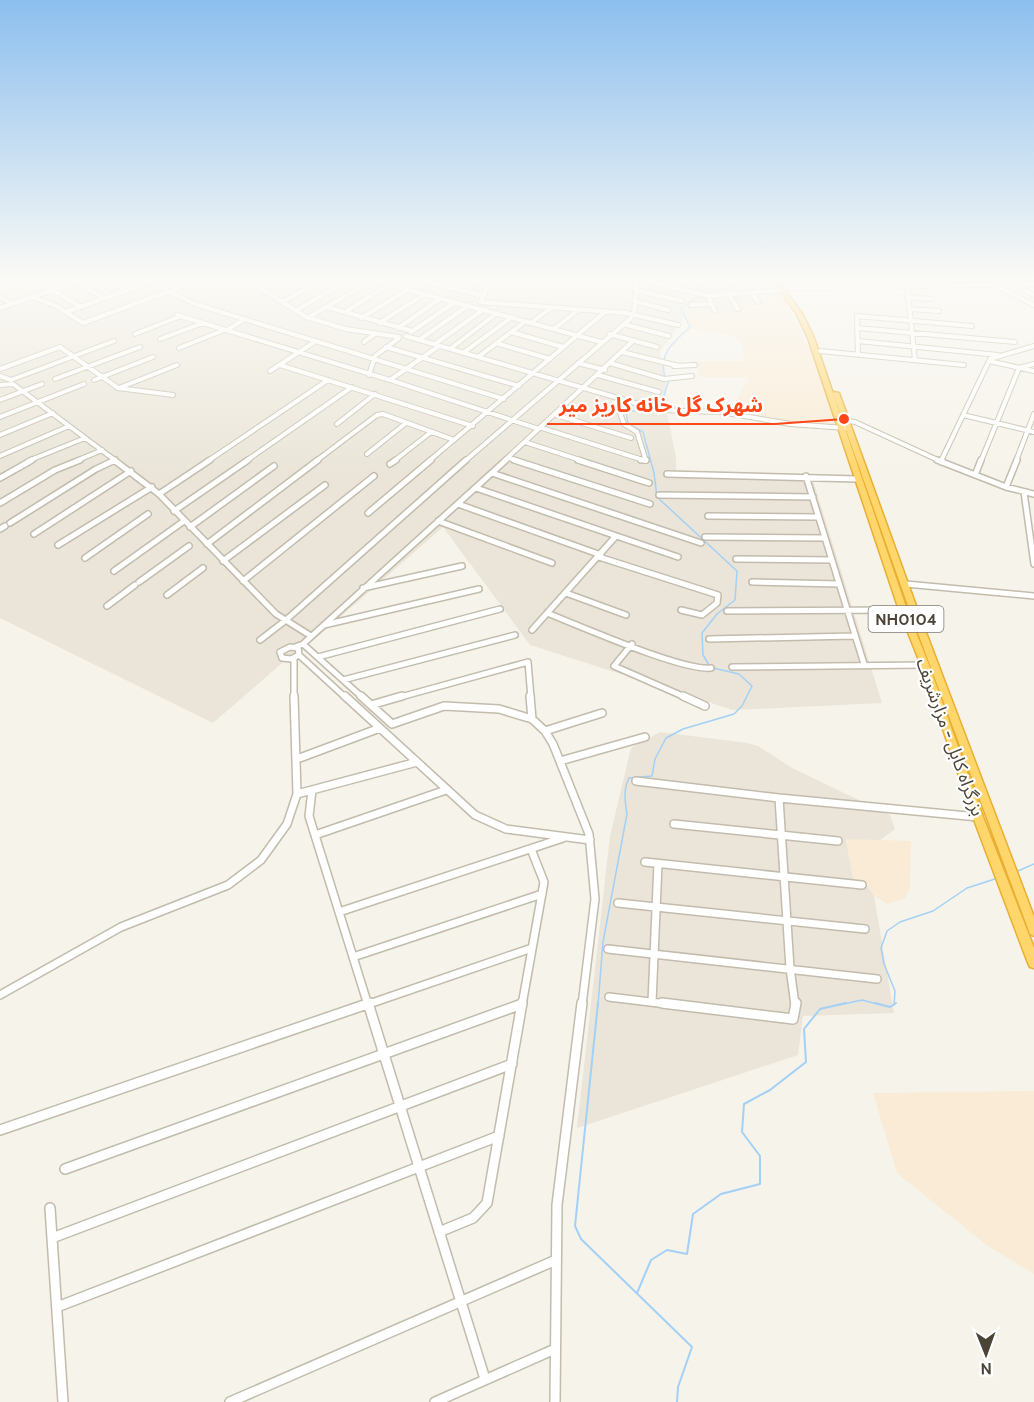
<svg xmlns="http://www.w3.org/2000/svg" width="1034" height="1402" font-family="Cabin,'Noto Sans Arabic',sans-serif">
<rect width="100%" height="100%" fill="#f6f3ea"/>
<!-- residential -->
<path fill="#eae5d8" d="M 0,278 L 749,278 L 754,292 L 762,302 L 737,312 L 686,309 L 682,321 L 660,352 L 666,381 L 667,413 L 676,457 L 676,472 L 812,477 L 882,703 L 733,710 L 530,645 L 443,527 L 314,640 L 289,657 L 213,723 L 0,618 Z
M 828,278 L 1030,278 L 1034,281 L 833,286 Z
M 660,732 L 747,743 L 758,746 L 792,768 L 890,815 L 895,829 L 882,839 L 876,842 L 846,840 L 853,878 L 868,887 L 874,896 L 894,1013 L 803,1016 L 798,1055 L 577,1128 L 610,836 L 631,748 Z"/>
<!-- commercial -->
<path fill="#f9ebd5" d="M 781,291 L 815,361 L 837,425 L 793,423 L 739,414 L 736,402 L 749,377 L 700,377 L 695,361 L 746,361 L 743,356 L 743,345 L 731,334 L 689,329 L 683,309 L 735,312 L 759,303 L 751,293 Z
M 846,839 L 911,841 L 910,887 L 905,898 L 888,904 L 874,896 L 868,887 L 853,878 Z
M 1034,1091 L 1034,1274 L 988,1246 L 897,1173 L 873,1093 Z"/>
<g fill="none" stroke-linecap="round" stroke-linejoin="round">
<!-- stream-far1 -->
<path stroke="#a3d0f6" stroke-width="1.5" d="M 706,293 L 731,287 L 743,278
M 665,377 C 658,353 674,342 690,327 L 681,308 L 699,296
M 656,406 L 662,401 L 669,380
M 649,409 L 626,412 L 628,424 L 643,432 L 654,473 L 657,497 L 737,571 L 735,600 L 717,614 L 702,633 L 703,655 L 709,665
M 1018,871 L 1034,864
M 598,1005 L 603,942 L 627,814 C 625,801 623,790 629,778 L 652,776 L 655,759 L 666,738 L 683,729 L 734,714 L 742,706 L 752,686 L 739,674 L 713,668
M 839,1005 L 862,1000 L 881,1005
M 894,1005 L 895,991 L 884,964 L 881,948 L 887,931 L 900,922 L 933,911 L 967,888 L 998,878"/>
<!-- stream -->
<path stroke="#a3d0f6" stroke-width="2" d="M 598,1003 L 575,1226 L 581,1239 L 692,1347 L 678,1387 L 677,1402
M 875,1003 L 890,1007 L 896,1003
M 637,1293 L 651,1260 L 667,1250 L 687,1254 L 693,1214 L 721,1194 L 760,1184 L 760,1156 L 742,1132 L 744,1104 L 770,1090 L 806,1062 L 804,1029 L 820,1009 L 846,1003"/>
<!-- minor-far3 casing -->
<g stroke="#c3bcac" stroke-width="6">
<path id="minor-far3" d="M 32,278 L 81,307
M 68,278 L 104,298
M 103,278 L 126,290
M 139,278 L 195,304 L 504,399
M 245,278 L 306,317 L 346,329 L 399,337
M 365,278 L 601,342
M 412,278 L 484,296
M 460,278 L 488,285
M 637,278 L 708,296
M 677,278 L 711,286
M 725,278 L 738,281
M 829,278 L 834,287
M 856,278 L 861,286
M 907,286 L 915,360
M 997,286 L 1034,305
M 1016,286 L 1034,295
M 789,288 L 1034,284
M 635,290 L 682,301
M 751,292 L 758,302
M 728,293 L 738,309
M 0,297 L 12,304
M 32,297 L 56,306 L 83,323 L 205,278
M 908,297 L 932,299
M 482,300 L 490,278
M 634,301 L 668,310
M 282,302 L 326,278
M 480,302 L 626,313 L 678,325
M 691,305 L 712,304
M 327,307 L 412,331
M 0,308 L 87,278
M 910,309 L 939,311
M 295,311 L 351,278
M 715,311 L 708,296 L 784,290
M 66,312 L 162,278
M 345,312 L 390,284
M 177,315 L 390,380 L 539,429
M 309,317 L 375,279
M 361,318 L 409,289
M 532,322 L 551,308
M 379,323 L 425,294
M 623,324 L 669,336
M 398,328 L 441,298
M 857,328 L 1015,342
M 554,329 L 578,310
M 227,330 L 245,319
M 411,332 L 455,302
M 511,332 L 563,347
M 135,334 L 181,316
M 609,334 L 657,347
M 406,336 L 659,410 L 721,412 L 790,424 L 846,428
M 160,339 L 203,323
M 419,340 L 469,305
M 858,341 L 998,355
M 364,342 L 375,334
M 496,343 L 550,359
M 435,344 L 484,309
M 386,347 L 519,386
M 179,348 L 224,330
M 450,349 L 497,313
M 820,351 L 964,365
M 622,352 L 679,366
M 463,353 L 512,317
M 858,355 L 857,316 L 972,326
M 478,357 L 526,321
M 989,361 L 1034,371
M 578,363 L 605,370
M 610,363 L 664,379 L 692,376
M 280,365 L 473,426
M 674,366 L 695,365
M 0,369 L 60,347 L 118,388 L 173,395
M 270,371 L 316,341
M 369,375 L 375,356 L 399,338
M 598,375 L 659,392
M 0,376 L 11,380 L 114,341
M 55,379 L 140,347
M 94,380 L 153,357
M 390,380 L 439,346
M 0,385 L 13,384 L 116,461
M 119,388 L 177,365
M 0,400 L 42,384
M 556,415 L 631,438
M 963,415 L 1034,432
M 0,417 L 84,384
M 842,420 L 855,422 L 940,461
M 337,424 L 375,394
M 542,428 L 646,461 L 637,432 L 624,424 L 620,413 L 629,402
M 0,435 L 53,413
M 525,442 L 583,461
M 367,454 L 406,423
M 0,456 L 69,426
M 509,458 L 518,461
M 28,461 L 85,438
M 76,461 L 102,450
M 113,461 L 115,460
M 208,461 L 328,380
M 246,461 L 352,387
M 316,461 L 377,415 L 383,414 L 454,440
M 394,461 L 431,432
M 429,461 L 606,311
M 465,461 L 630,319 L 634,314 L 637,278
M 504,461 L 634,340
M 941,461 L 990,359 L 1034,346
M 981,461 L 1019,368 L 1034,364
M 1016,461 L 1034,414"/>
</g>
<!-- minor-far2 casing -->
<g stroke="#c3bcac" stroke-width="8">
<path id="minor-far2" d="M 114,460 L 159,494 L 276,614 L 311,636
M 514,460 L 650,504
M 578,460 L 649,483
M 641,460 L 646,460
M 937,460 L 1006,487 L 1034,494
M 941,462 L 942,460
M 390,464 L 396,460
M 492,473 L 701,543
M 667,474 L 857,479
M 975,475 L 981,460
M 806,476 L 864,664
M 0,478 L 32,460
M 1006,487 L 1017,460
M 476,488 L 678,557
M 1024,492 L 1034,564
M 159,494 L 210,460
M 659,495 L 813,497
M 0,503 L 55,470 L 80,460
M 458,504 L 601,555
M 174,511 L 248,460
M 368,513 L 431,460
M 708,516 L 818,517
M 438,521 L 552,563
M 10,523 L 96,469 L 115,460
M 190,527 L 274,466
M 0,529 L 5,526
M 34,534 L 131,471
M 705,537 L 824,538
M 207,544 L 318,460
M 58,545 L 152,487
M 599,557 L 718,595 L 717,603 L 702,615 L 681,610
M 85,558 L 148,514
M 736,559 L 832,560
M 223,561 L 325,485
M 114,571 L 184,521
M 243,581 L 374,476
M 139,582 L 189,546
M 752,582 L 839,584
M 906,584 L 1034,596
M 363,588 L 462,566
M 566,593 L 626,615
M 167,595 L 203,568
M 107,606 L 135,585
M 727,611 L 903,610
M 547,613 C 580,626 682,671 711,668
M 324,625 L 479,589
M 532,630 L 616,536
M 709,639 L 854,636
M 260,640 L 286,620 L 466,460
M 303,644 L 363,698
M 632,644 L 614,666 L 687,698
M 290,647 L 298,648 L 299,655 L 291,659 L 282,658 L 280,652 Z
M 295,647 L 303,644 L 506,460
M 299,655 L 346,698
M 318,657 L 500,609
M 732,667 L 925,665
M 343,680 L 515,635
M 294,698 L 294,658
M 397,698 L 528,662 L 531,698"/>
</g>
<!-- minor-far1 casing -->
<g stroke="#c3bcac" stroke-width="10">
<path id="minor-far1" d="M 345,696 L 475,815 L 506,829 L 590,840
M 361,696 L 392,724 L 444,706 L 499,709 L 532,719 L 545,731 L 553,744 L 589,834 L 595,899 L 582,1005
M 530,696 L 532,719
M 683,696 L 705,706
M 371,705 L 402,696
M 545,731 L 602,713
M 297,759 L 380,728
M 560,761 L 645,737
M 636,781 L 779,798 L 978,817
M 312,790 L 309,816 L 368,1005
M 297,794 L 417,762
M 779,798 L 790,968 L 795,1005
M 674,824 L 838,841
M 315,835 L 446,790
M 645,862 L 862,885
M 618,903 L 865,929
M 339,912 L 563,838
M 608,949 L 877,979
M 353,957 L 542,894
M 0,995 L 121,927 L 228,885 L 261,860 L 287,824 L 297,794 L 294,696
M 609,997 L 675,1005
M 652,1002 L 658,864
M 366,1005 L 532,948
M 520,1005 L 522,1004
M 522,1005 L 544,882 L 531,849"/>
</g>
<!-- minor casing -->
<g stroke="#c3bcac" stroke-width="12">
<path id="minor" d="M 368,1003 L 485,1379
M 662,1003 L 793,1019 L 796,1003
M 0,1130 L 370,1003
M 65,1169 L 522,1004
M 50,1208 L 63,1402
M 439,1232 L 473,1218 L 487,1203 L 522,1003
M 52,1238 L 512,1064
M 57,1307 L 499,1136
M 230,1402 L 556,1260
M 435,1402 L 555,1349
M 555,1402 L 557,1205 L 582,1003"/>
</g>
<!-- highway casing -->
<g stroke="#e9af31" stroke-width="3">
<path id="highway" d="M 772,278 L 776,278 L 803,315 L 814,338 L 907,610 L 929,665 L 983,817 L 1034,948 L 1034,968 L 1030,967 L 1028,963 L 973,817 L 921,665 L 899,610 L 808,338 L 797,315 Z
M 834,392 L 839,393 L 919,614 L 1034,917 L 1034,936 L 1030,934 L 1029,931 L 911,614 L 833,393 Z"/>
</g>
<!-- minor-far3 -->
<use href="#minor-far3" stroke="#fff" stroke-width="4"/>
<!-- minor-far2 -->
<use href="#minor-far2" stroke="#fff" stroke-width="5"/>
<!-- minor-far1 -->
<use href="#minor-far1" stroke="#fff" stroke-width="7"/>
<!-- minor -->
<use href="#minor" stroke="#fff" stroke-width="9"/>
<!-- highway -->
<use href="#highway" fill="#ffd66c" fill-rule="evenodd"/>
</g>
<!-- sky -->
<linearGradient id="sky" x2="0" y2="1"><stop stop-color="#8cbfee"/><stop offset="0.59" stop-color="#fbfaf6"/><stop offset="1" stop-color="#fbfaf6" stop-opacity="0"/></linearGradient>
<rect width="1034" height="474" fill="url(#sky)"/>
<g text-anchor="middle" stroke-width="4.5" stroke-linejoin="round" paint-order="stroke">
<!-- shield labels -->
<rect fill="#fff" stroke="#817c73" stroke-width="1.5" x="868.5" y="606" width="75" height="26" rx="4.5"/>
<g font-size="16" font-weight="bold" fill="#4b4437">
<text x="906" y="625">NH0104</text>
</g>
<!-- street labels -->
<g font-size="18" fill="#4b4437" stroke="#fff">
<text transform="translate(950 737) rotate(70)" y="6">بزرگراه کابل - مزارشریف</text>
</g>
</g>
<!-- callouts -->
<path fill="none" stroke="#ff4718" stroke-width="2" d="M844 419L775 424H547"/>
<circle fill="#ff4718" stroke="#fff" stroke-width="2" cx="844" cy="419" r="6"/>
<g font-size="20" text-anchor="middle" font-weight="bold" fill="#ff4718" stroke="#fff" stroke-width="4.5" stroke-linejoin="round" paint-order="stroke">
<text x="661" y="412">شهرک گل خانه کاریز میر</text>
</g>
<!-- north arrow -->
<g transform="translate(986 1354) rotate(179)" stroke="#ffffff" stroke-width="4.5" paint-order="stroke">
<path d="M0-4.5L10 22L0 15L-10 22Z" fill="#4b4437"/>
<text y="-9" font-size="16" font-weight="bold" text-anchor="middle" fill="#4b4437">N</text>
</g>
</svg>
